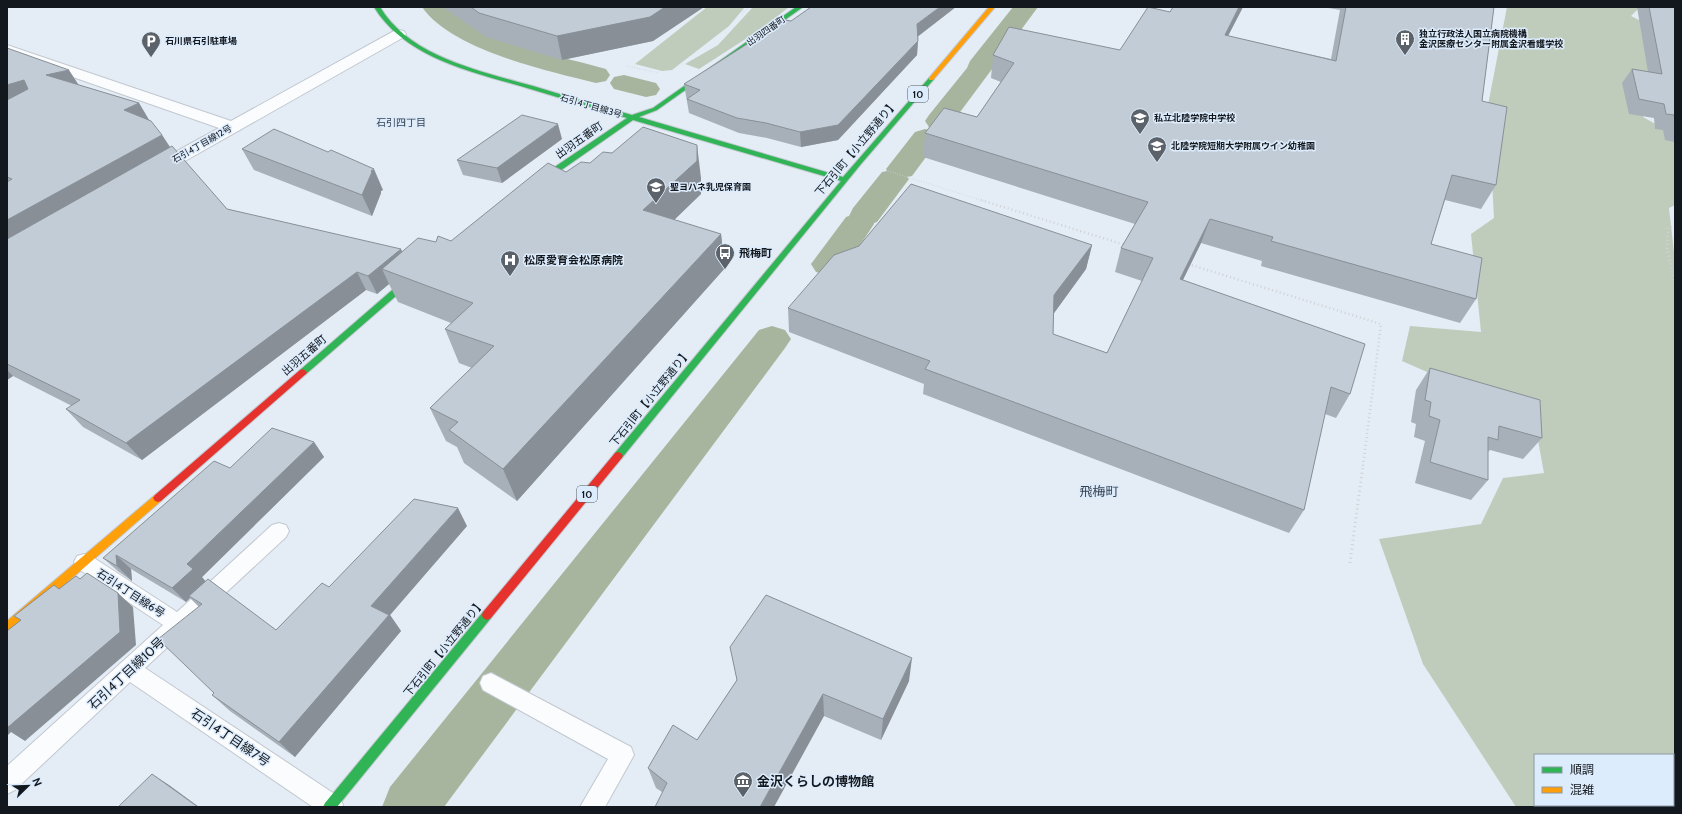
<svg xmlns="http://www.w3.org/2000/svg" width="1682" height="814" font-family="Cabin,'Noto Sans JP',sans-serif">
<rect width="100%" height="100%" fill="#e4ecf5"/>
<!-- forest -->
<path fill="#c0ccbb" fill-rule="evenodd" d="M 707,7 L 745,7 L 729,26 L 672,70 L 662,71 L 635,64 Z
M 753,7 L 789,7 L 761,29 L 699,69 L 685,64 L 718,45 Z
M 1507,7 L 1640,7 L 1631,16 L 1675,38 L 1643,117 L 1675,135 L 1675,205 L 1669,208 L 1675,261 L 1674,807 L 1516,807 L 1423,664 L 1379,539 L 1481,524 L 1503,478 L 1544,473 L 1534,419 L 1402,361 L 1410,326 L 1481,332 L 1471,234 L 1494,218 L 1488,105 ZM 1535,755 L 1673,755 L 1673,805 L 1535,805 Z"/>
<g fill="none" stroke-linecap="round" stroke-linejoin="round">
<!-- canal -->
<path fill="#a8b59e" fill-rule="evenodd" d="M 422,7 L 449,7 C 491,45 553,54 606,69 L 610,75 L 606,81 L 596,83 C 547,71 452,50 422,7 Z
M 1013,7 L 1038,7 L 949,127 L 939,130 L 929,127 L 925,121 L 929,115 L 967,68 L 970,61 Z
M 624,75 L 656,83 L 660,89 L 656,95 L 646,97 L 614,89 L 610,83 L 614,77 Z
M 925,129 L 935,132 L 940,138 L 912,176 L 907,177 L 909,179 L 877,222 L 874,223 L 874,224 C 869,232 845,268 840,272 C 832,277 824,274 816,272 L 811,264 L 846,217 L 849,216 L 853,208 L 882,172 L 887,171 L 886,169 L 915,132 Z
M 772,326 L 785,330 L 791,339 L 785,348 L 444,807 L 382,807 L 390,787 L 759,330 Z"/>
<!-- lane casing -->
<g stroke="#c2c8d0" stroke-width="2">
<path id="lane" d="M 279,523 L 286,525 L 289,531 L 286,537 L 145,668 L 339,797 L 343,805 L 342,807 L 313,807 L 130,682 L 15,790 L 7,794 L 7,766 L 163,625 L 77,568 L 74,562 L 77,556 L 84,554 L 91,556 L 177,612 L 272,525 Z
M 491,673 L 631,747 L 634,755 L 605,807 L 580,807 L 608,759 L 483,690 L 480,683 L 483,676 Z"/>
</g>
<!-- street casing -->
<g stroke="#c2c8d0" stroke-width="2">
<path id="street" d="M 399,30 L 404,31 L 406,34 L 404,37 L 162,174 L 156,175 L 150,174 L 148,170 L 150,166 L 219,128 L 7,54 L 7,45 L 231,121 L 394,31 Z"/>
</g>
<!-- fast casing -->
<g stroke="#c2c8d0" stroke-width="2">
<path id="fast" d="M 374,7 L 380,7 C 410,57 480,71 533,86 C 566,96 599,106 632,115 L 653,108 L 796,7 L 803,7 L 657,110 L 639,117 L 843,177 L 929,78 L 934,79 L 861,164 L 621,459 L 615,459 L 613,456 L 615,453 L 841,181 L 633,120 L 537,187 L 531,187 L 531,183 L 627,118 C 594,108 560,98 527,88 C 473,72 406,59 374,7 Z
M 416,271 L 420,274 L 419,276 L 306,374 L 300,374 L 299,372 L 300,370 L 413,272 Z
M 487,610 L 491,612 L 492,615 L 491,618 L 337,807 L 323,807 L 325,803 L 483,612 Z"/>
</g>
<!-- slow casing -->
<g stroke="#c2c8d0" stroke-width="2">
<path id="slow" d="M 989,7 L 995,7 L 933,80 L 929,80 L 929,78 Z
M 158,494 L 161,495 L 163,498 L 161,501 L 11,631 L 7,633 L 7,621 L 155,495 Z"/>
</g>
<!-- jam casing -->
<g stroke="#c2c8d0" stroke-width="2">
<path id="jam" d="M 303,369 L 307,372 L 306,374 L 161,501 L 158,502 L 155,501 L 153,498 L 155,495 L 300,370 Z
M 618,452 L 621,453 L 623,456 L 621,459 L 491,618 L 487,620 L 483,618 L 482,615 L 483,612 L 615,453 Z"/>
</g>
<!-- path-far2 -->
<path stroke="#cfd1d4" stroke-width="1.5" stroke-dasharray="0.5 2" stroke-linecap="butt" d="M 742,14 L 748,7
M 627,66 L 659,73
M 888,171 L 984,201"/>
<!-- path-far1 -->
<path stroke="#cfd1d4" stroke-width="2.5" stroke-dasharray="1 3" stroke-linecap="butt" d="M 981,200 L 1125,245
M 1675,224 L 1668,228 L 1667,248 L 1675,286 L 1675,317
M 1188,264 L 1381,324 L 1363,466"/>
<!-- path -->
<path stroke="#cfd1d4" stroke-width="3" stroke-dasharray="1 3.5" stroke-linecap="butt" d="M 1350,563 L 1363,465"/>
<!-- lane -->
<use href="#lane" fill="#fbfcfe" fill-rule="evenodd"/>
<!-- street -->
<use href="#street" fill="#fbfcfe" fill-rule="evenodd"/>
<!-- fast -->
<use href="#fast" fill="#30b455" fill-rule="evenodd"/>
<!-- slow -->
<use href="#slow" fill="#ff9f0a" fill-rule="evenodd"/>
<!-- jam -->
<use href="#jam" fill="#e5322d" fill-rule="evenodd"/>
</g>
<!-- wall -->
<path fill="#a7afb8" d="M 443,7 L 704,7 L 653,41 L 562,60 L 486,37 Z
M 1173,7 L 1243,7 L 1228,36 L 1331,59 L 1340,10 L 1323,7 L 1494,7 L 1482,101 L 1496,185 L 1481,209 L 1445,200 L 1431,244 L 1476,299 L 1460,323 L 1261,266 L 1262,261 L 1201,243 L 1183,280 L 1350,394 L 1336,418 L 1325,414 L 1304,510 L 1289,533 L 923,394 L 924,384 L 789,332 L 788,308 L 1092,245 L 1086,269 L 1054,313 L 1053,334 L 1107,353 L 1142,281 L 1115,272 L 1121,248 L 1135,224 L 923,157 L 925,133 L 977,117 L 1001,82 L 991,78 L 993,55 L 1120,50 L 1170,12 Z
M 1637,7 L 1675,7 L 1675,142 L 1665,140 L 1663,130 L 1655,129 L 1654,118 L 1629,114 L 1622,83 L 1632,69 L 1648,72 Z
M 791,21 L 918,37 L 917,55 L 838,140 L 801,147 L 767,138 L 739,133 L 689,113 L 684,84 Z
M 7,48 L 79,85 L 139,103 L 149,120 L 149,121 L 162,135 L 170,147 L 227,209 L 402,252 L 436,242 L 451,241 L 566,172 L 701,178 L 701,194 L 674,220 L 721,234 L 725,268 L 517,501 L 464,463 L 457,447 L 446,441 L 430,408 L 472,368 L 459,363 L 445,329 L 451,323 L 398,302 L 389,284 L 377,294 L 366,290 L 142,460 L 83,427 L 66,409 L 72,406 L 13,376 L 7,380 Z
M 562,139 L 502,183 L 463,175 L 457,160 Z
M 242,149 L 383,190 L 381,191 L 381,193 L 372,216 L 254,170 Z
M 1430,368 L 1542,438 L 1523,459 L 1490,450 L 1488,452 L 1488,480 L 1471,500 L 1415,483 L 1425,441 L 1414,437 L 1416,424 L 1411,422 L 1416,390 Z
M 314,442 L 324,457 L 202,577 L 205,581 L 276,630 L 329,587 L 467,526 L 390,615 L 401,631 L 295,757 L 230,711 L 212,695 L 214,693 L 199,607 L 190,598 L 186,602 L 131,569 L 132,581 L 119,572 L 103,558 L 230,468 Z
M 730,647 L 909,681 L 881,740 L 824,716 L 662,792 L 656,788 L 648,768 L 697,740 L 737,680 Z"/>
<!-- shaded-wall -->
<path fill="#888f96" d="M 665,7 L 704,7 L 653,41 L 562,60 L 557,36 Z
M 940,7 L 956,7 L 916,38 L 917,24 Z
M 1239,7 L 1243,7 L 1217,57 L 1225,35 Z
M 918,41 L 917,55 L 838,140 L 801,147 L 800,132 Z
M 69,70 L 80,87 L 46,75 Z
M 24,80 L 36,97 L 7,105 L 7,85 Z
M 139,103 L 149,120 L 135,128 L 124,110 Z
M 558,124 L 562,139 L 502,183 L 497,168 Z
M 162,135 L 173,152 L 7,246 L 7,220 Z
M 697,145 L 701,178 L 701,194 L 649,244 L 643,210 Z
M 374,169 L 383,190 L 381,191 L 381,193 L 372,216 L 362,195 L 371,171 Z
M 1210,219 L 1201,243 L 1171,304 L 1180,279 Z
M 721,234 L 725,268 L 517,501 L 503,469 Z
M 1092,245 L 1086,269 L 1049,320 L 1054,295 Z
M 401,249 L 409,267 L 382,269 L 389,284 L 377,294 L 368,276 Z
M 357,272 L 366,290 L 142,460 L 126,443 Z
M 7,370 L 13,376 L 7,380 Z
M 314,442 L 324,457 L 202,577 L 207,583 L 189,596 L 190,598 L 186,602 L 172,588 L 187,564 Z
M 458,508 L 467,526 L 390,615 L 401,631 L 295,757 L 279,742 L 371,606 Z
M 116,555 L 131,569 L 132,581 L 117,566 Z
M 118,593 L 133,607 L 136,645 L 25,741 L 11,732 L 7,736 L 7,727 Z
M 912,658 L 909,681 L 881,740 L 883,719 Z
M 823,694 L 824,716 L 774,807 L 760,807 Z
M 152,774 L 169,785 L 199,807 L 198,807 Z"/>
<!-- building -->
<path fill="#c2ccd6" stroke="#888f96" d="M 471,7 L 665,7 L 650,17 L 557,36 L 479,13 Z
M 811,7 L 940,7 L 917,24 L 918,41 L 838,125 L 800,132 L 766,123 L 737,118 L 687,99 L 700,90 L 684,84 L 785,20 L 791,21 Z
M 1148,7 L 1170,12 L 1173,7 L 1239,7 L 1225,35 L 1336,61 L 1346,7 L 1494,7 L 1482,101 L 1507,107 L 1496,185 L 1452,175 L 1431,244 L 1482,258 L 1476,299 L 1271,241 L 1273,237 L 1210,219 L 1180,279 L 1365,344 L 1350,394 L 1331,387 L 1304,510 L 925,369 L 930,361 L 788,308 L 834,255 L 859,246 L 911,184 L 1092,245 L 1054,295 L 1053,334 L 1107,353 L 1153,258 L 1121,248 L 1148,202 L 925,133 L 944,108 L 977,117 L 1014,63 L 993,55 L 1009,27 L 1120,50 Z
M 1649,7 L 1675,7 L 1675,121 L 1674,115 L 1666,114 L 1664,104 L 1639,99 L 1632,69 L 1662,74 Z
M 7,48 L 69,70 L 46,75 L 139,103 L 124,110 L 151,121 L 162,135 L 7,220 L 7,182 L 12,179 L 7,177 L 7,100 L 28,89 L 24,80 L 7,85 Z
M 522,115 L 558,124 L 497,168 L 457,160 Z
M 643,127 L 697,145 L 697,161 L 643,210 L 721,234 L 503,469 L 449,430 L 458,422 L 430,408 L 494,346 L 445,329 L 473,303 L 382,269 L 418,238 L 436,242 L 438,236 L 451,241 L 548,163 L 566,172 L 581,162 L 590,163 L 603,152 L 612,153 Z
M 274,129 L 328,152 L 331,150 L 374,169 L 371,171 L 372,172 L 362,195 L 242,149 Z
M 172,146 L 227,209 L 401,249 L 368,276 L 357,272 L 126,443 L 66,409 L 80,400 L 7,364 L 7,239 Z
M 1430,368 L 1540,400 L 1542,438 L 1499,426 L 1498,440 L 1488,437 L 1488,480 L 1430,462 L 1440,420 L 1429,416 L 1431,402 L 1425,400 Z
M 272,428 L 314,442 L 187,564 L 193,569 L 172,588 L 116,555 L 117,566 L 103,558 L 214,461 L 230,468 Z
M 414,499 L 458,508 L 371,606 L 389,615 L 279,742 L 212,695 L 214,693 L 158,639 L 202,604 L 189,596 L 208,579 L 276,630 L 322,583 L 329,587 Z
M 87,573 L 118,593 L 120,632 L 7,728 L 7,631 L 21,620 L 14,616 L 54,585 L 59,589 L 76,576 L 80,579 Z
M 766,595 L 912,658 L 883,719 L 823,694 L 760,807 L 655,807 L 667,783 L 648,768 L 673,725 L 697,740 L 737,680 L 730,647 Z
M 152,774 L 198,807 L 118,807 Z"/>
<!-- icons -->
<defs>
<g id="building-pin" transform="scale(1)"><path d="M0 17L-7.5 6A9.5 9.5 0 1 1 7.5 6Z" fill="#5c6269" stroke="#ddecfc"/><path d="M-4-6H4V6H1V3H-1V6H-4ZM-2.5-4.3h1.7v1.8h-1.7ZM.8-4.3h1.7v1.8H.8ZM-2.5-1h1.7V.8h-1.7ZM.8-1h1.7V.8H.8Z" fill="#fff"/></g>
<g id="parking-pin" transform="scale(1)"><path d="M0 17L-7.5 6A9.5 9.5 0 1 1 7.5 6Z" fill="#5c6269" stroke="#ddecfc"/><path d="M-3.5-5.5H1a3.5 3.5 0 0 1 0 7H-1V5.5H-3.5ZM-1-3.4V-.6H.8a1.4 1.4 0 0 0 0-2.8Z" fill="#fff"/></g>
<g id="school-pin" transform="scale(1)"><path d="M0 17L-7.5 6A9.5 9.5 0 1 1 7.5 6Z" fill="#5c6269" stroke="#ddecfc"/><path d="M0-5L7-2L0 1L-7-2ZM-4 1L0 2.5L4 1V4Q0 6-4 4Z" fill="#fff"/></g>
<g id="bus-pin" transform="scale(1)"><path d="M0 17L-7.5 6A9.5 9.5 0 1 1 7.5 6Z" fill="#5c6269" stroke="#ddecfc"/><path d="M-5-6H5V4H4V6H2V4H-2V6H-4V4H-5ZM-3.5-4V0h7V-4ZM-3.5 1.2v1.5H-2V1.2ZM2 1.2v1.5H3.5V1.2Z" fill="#fff"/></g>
<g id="hospital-pin" transform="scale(1)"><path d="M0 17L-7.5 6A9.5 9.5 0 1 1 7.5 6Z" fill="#5c6269" stroke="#ddecfc"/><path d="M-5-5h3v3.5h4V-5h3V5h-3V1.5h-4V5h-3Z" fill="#fff"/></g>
<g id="museum-pin" transform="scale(1)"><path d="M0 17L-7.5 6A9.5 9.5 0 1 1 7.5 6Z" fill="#5c6269" stroke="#ddecfc"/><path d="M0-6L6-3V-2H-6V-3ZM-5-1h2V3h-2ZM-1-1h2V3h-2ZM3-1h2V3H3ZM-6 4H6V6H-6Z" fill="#fff"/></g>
</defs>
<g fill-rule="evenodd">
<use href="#building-pin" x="1405" y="39"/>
<use href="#parking-pin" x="151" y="41"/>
<use href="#school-pin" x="1140" y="118"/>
<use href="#school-pin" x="1157" y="146"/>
<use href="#school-pin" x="656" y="187"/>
<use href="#bus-pin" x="725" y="253"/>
<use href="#hospital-pin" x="510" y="260"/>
<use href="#museum-pin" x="743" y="781"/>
</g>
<g text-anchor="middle" stroke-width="3" stroke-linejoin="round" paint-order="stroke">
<!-- far-street labels -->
<g font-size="9" fill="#13181e" stroke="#ddecfc">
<text transform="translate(766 31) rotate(-35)" y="3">出羽四番町</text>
<text transform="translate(591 106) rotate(16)" y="3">石引4丁目線3号</text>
<text transform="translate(202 144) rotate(-30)" y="3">石引4丁目線12号</text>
</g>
<!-- far-poi labels -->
<g font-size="9" font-weight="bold" fill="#13181e" stroke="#ddecfc" text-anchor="start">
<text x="1419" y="37">独立行政法人国立病院機構<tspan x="1419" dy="10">金沢医療センター附属金沢看護学校</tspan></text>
<text x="165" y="44">石川県石引駐車場</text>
<text x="1154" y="121">私立北陸学院中学校</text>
<text x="1171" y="149">北陸学院短期大学附属ウイン幼稚園</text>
<text x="670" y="190">聖ヨハネ乳児保育園</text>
</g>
<!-- shield labels -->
<g fill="#ddecfc" stroke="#505861" stroke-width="1">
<rect x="908" y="86" width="20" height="16" rx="3"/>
<rect x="577" y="486" width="20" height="16" rx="3"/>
</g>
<g font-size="10" font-weight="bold" fill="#13181e">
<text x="918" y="98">10</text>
<text x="587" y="498">10</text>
</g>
<!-- far-neighbourhood labels -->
<g font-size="10" fill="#384450" stroke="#ddecfc">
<text x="401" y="126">石引四丁目</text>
</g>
<!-- street labels -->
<g font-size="11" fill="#13181e" stroke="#ddecfc">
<text transform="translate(579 140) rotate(-35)" y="4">出羽五番町</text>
<text transform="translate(856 148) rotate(-50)" y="4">下石引町【小立野通り】</text>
<text transform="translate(304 355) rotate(-41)" y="4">出羽五番町</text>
<text transform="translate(650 398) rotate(-51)" y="4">下石引町【小立野通り】</text>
<text transform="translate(131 593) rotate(33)" y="4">石引4丁目線6号</text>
<text transform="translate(444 648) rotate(-51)" y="4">下石引町【小立野通り】</text>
</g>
<!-- poi labels -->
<g font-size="11" font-weight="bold" fill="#13181e" stroke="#ddecfc" text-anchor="start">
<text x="739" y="257">飛梅町</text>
<text x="524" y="264">松原愛育会松原病院</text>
</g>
<!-- quarter labels -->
<g font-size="13" fill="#384450" stroke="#ddecfc">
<text x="1099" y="496">飛梅町</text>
</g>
<!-- near-street labels -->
<g font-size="13" fill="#13181e" stroke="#ddecfc">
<text transform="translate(126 673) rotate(-43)" y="5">石引4丁目線10号</text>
<text transform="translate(231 737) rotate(34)" y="5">石引4丁目線7号</text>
</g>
<!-- near-poi labels -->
<g font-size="13" font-weight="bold" fill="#13181e" stroke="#ddecfc" text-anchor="start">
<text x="757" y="786">金沢くらしの博物館</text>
</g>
</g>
<!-- border -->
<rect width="1682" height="814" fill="none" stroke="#13181e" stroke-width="16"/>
<!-- legend -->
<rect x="1534" y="754" width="140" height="52" fill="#ddecfc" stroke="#8c97a3"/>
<rect x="1542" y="767" width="20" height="6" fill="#30b455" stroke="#8c97a3"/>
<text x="1570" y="774" font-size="12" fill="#13181e">順調</text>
<rect x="1542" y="787" width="20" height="6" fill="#ff9f0a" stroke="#8c97a3"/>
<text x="1570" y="794" font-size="12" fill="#13181e">混雑</text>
<!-- north arrow -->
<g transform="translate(28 786) rotate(67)" stroke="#ddecfc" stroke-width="3" paint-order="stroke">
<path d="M0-3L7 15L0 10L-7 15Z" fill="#13181e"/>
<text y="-6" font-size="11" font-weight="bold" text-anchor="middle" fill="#13181e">N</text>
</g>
</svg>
